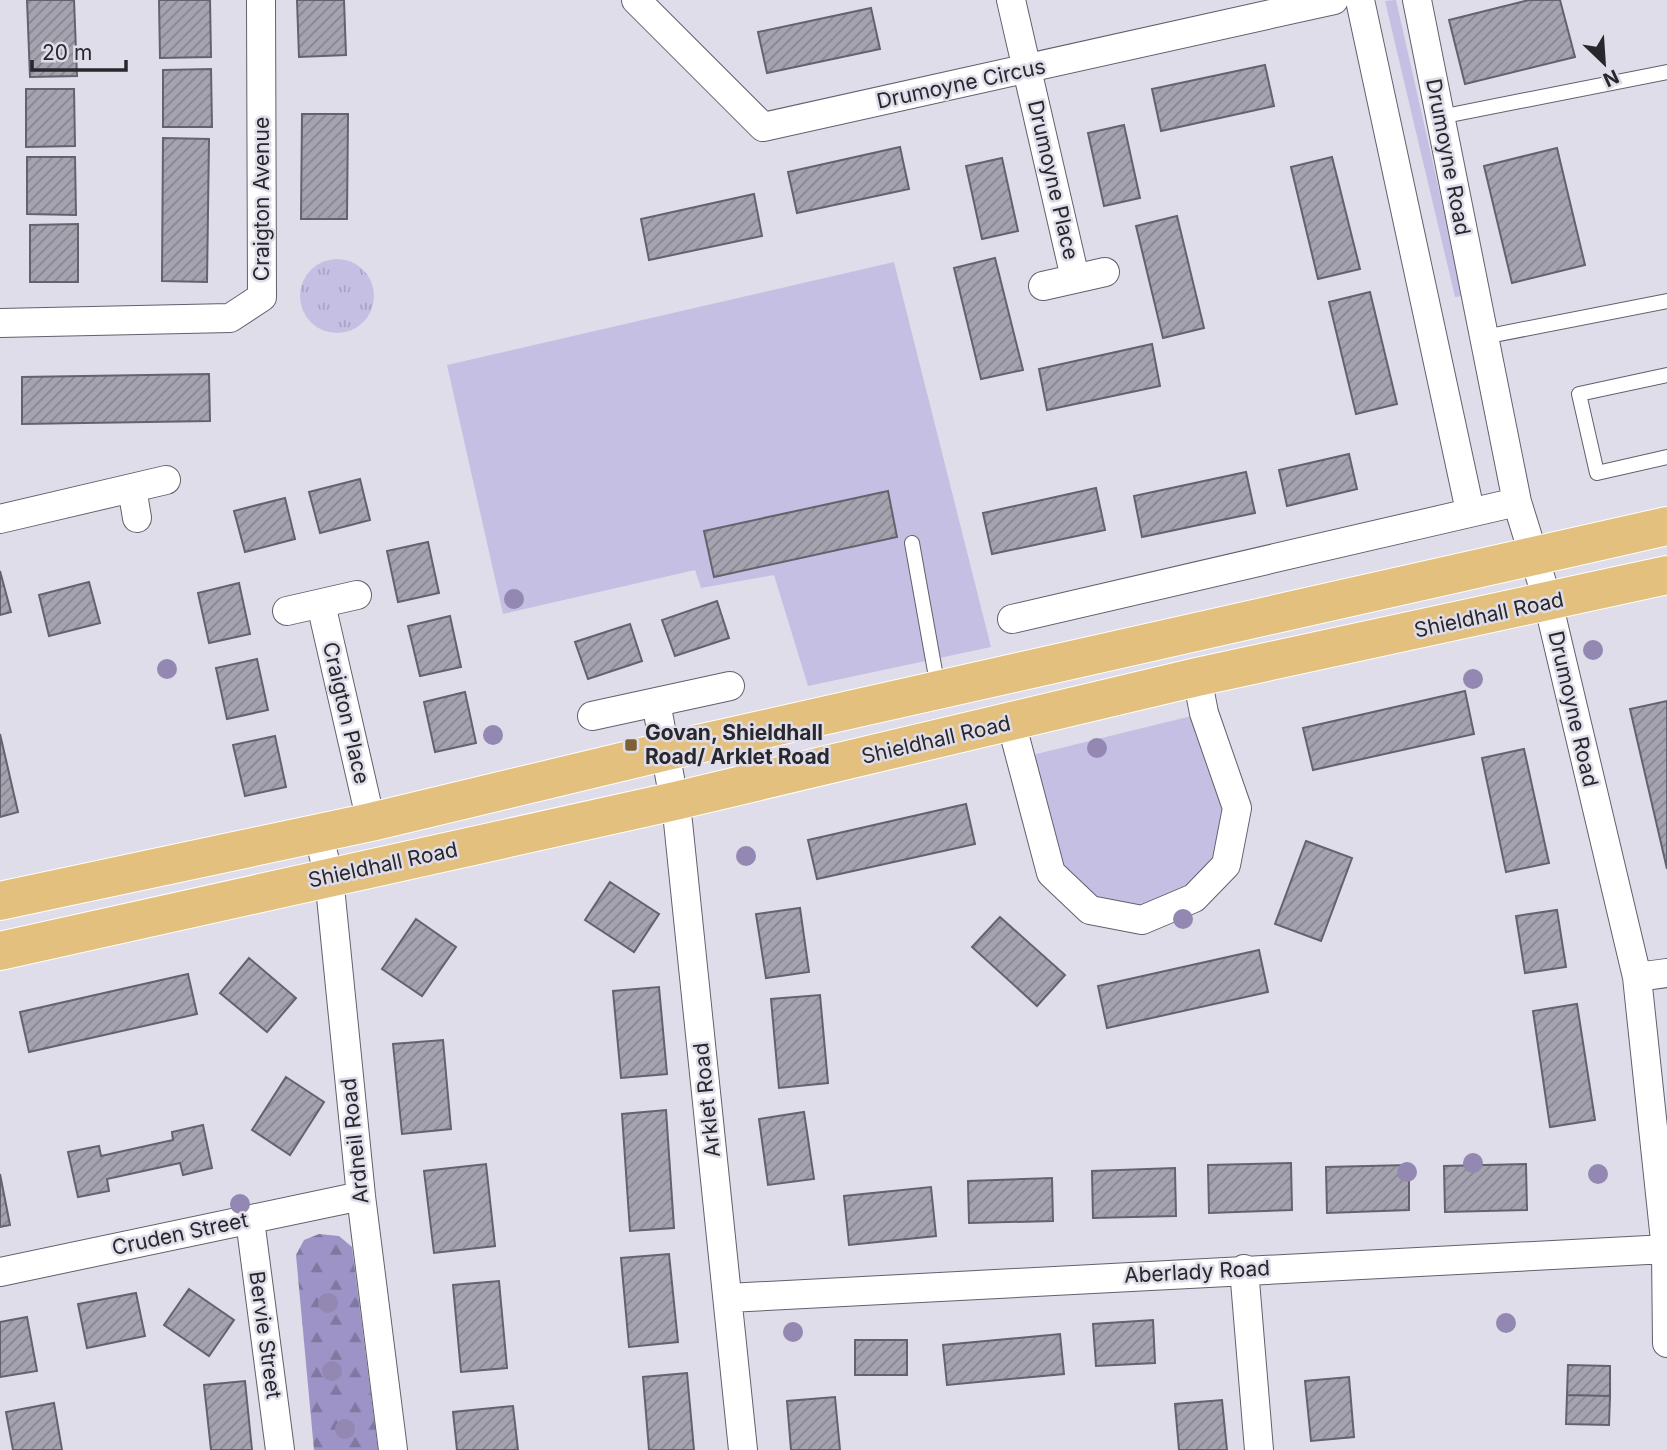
<svg xmlns="http://www.w3.org/2000/svg" width="1667" height="1450" font-family="Inter,sans-serif">
<defs>
<pattern id="forest-firs" width="22" height="20" patternUnits="userSpaceOnUse" patternTransform="scale(1.75)"><rect width="22" height="20" fill="#9d93c6"/><path d="M5 1l3.5 6h-7zM16 11l3.5 6h-7z" fill="#8078a1"/></pattern>
<pattern id="park-tufts" width="24" height="20" patternUnits="userSpaceOnUse" patternTransform="scale(1.75)"><rect width="24" height="20" fill="#c5bfe4"/><path d="M3 7l-1-3M5 7V3M7 7l1-3M15 17l-1-3M17 17v-4M19 17l1-3" fill="none" stroke="#a9a4c4"/></pattern>
<pattern id="building-hatch" width="6" height="6" patternUnits="userSpaceOnUse" patternTransform="scale(1.75)"><rect width="6" height="6" fill="#a5a3af"/><path d="M-1 1l2-2M0 6l6-6M5 7l2-2" fill="none" stroke="#86858f"/></pattern>
</defs>
<rect width="100%" height="100%" fill="#dfdde9"/>
<!-- grass -->
<path fill="#c5bfe4" d="M 1396,0 L 1463,296 L 1455,297 L 1385,1 Z
M 894,262 L 991,647 L 808,686 L 774,575 L 701,588 L 695,570 L 503,614 L 447,365 Z
M 1204,713 L 1237,808 L 1226,865 L 1142,920 L 1090,910 L 1051,873 L 1020,758 Z"/>
<!-- forest -->
<path fill="url(#forest-firs)" d="M 319,1234 L 339,1236 L 352,1247 L 378,1450 L 314,1450 L 296,1255 L 304,1240 Z"/>
<!-- park -->
<path fill="url(#park-tufts)" d="M300 296a37 37 0 1 1 74 0a37 37 0 1 1-74 0Z"/>
<!-- building -->
<path fill="url(#building-hatch)" stroke="#64626d" stroke-width="2" d="M 27,0 L 74,0 L 77,76 L 30,77 Z
M 159,0 L 210,0 L 211,57 L 160,58 Z
M 297,0 L 344,0 L 346,55 L 299,57 Z
M 1529,0 L 1560,0 L 1575,57 L 1465,84 L 1449,20 Z
M 871,8 L 880,49 L 767,73 L 758,32 Z
M 1265,65 L 1274,106 L 1161,131 L 1152,89 Z
M 211,69 L 212,127 L 163,127 L 163,70 Z
M 26,89 L 74,89 L 75,146 L 26,147 Z
M 302,114 L 348,114 L 347,219 L 301,219 Z
M 1124,125 L 1140,198 L 1104,206 L 1088,133 Z
M 163,138 L 209,139 L 207,282 L 162,281 Z
M 900,147 L 909,189 L 797,213 L 788,172 Z
M 1557,148 L 1585,265 L 1512,283 L 1484,166 Z
M 27,157 L 75,157 L 76,215 L 27,214 Z
M 1332,157 L 1360,269 L 1318,279 L 1291,167 Z
M 1002,158 L 1018,231 L 982,239 L 966,166 Z
M 754,194 L 762,236 L 649,260 L 641,219 Z
M 1177,216 L 1204,328 L 1163,338 L 1136,226 Z
M 78,224 L 78,282 L 30,282 L 30,225 Z
M 995,258 L 1023,370 L 981,379 L 954,268 Z
M 1370,292 L 1397,404 L 1356,414 L 1329,302 Z
M 1152,344 L 1160,386 L 1047,410 L 1039,369 Z
M 209,374 L 210,421 L 22,424 L 22,377 Z
M 1349,454 L 1357,489 L 1287,506 L 1279,470 Z
M 1246,472 L 1255,513 L 1142,537 L 1134,496 Z
M 360,479 L 370,520 L 320,533 L 309,492 Z
M 1096,488 L 1105,530 L 992,554 L 983,513 Z
M 888,491 L 897,537 L 714,577 L 704,531 Z
M 285,498 L 295,539 L 245,552 L 234,511 Z
M 428,542 L 439,593 L 398,602 L 387,551 Z
M 0,571 L 11,612 L 0,615 Z
M 89,582 L 100,623 L 49,636 L 39,595 Z
M 239,583 L 250,634 L 209,643 L 198,593 Z
M 717,601 L 729,638 L 675,656 L 662,620 Z
M 450,616 L 461,667 L 420,676 L 408,626 Z
M 630,624 L 642,661 L 588,679 L 575,642 Z
M 257,659 L 268,710 L 227,719 L 216,668 Z
M 1465,691 L 1474,734 L 1313,770 L 1303,728 Z
M 465,692 L 476,743 L 435,752 L 424,702 Z
M 1667,701 L 1667,869 L 1630,709 Z
M 0,734 L 18,812 L 0,817 Z
M 275,736 L 286,787 L 245,796 L 233,745 Z
M 1524,749 L 1549,863 L 1506,872 L 1482,758 Z
M 966,804 L 975,844 L 817,879 L 808,840 Z
M 1306,841 L 1352,858 L 1321,941 L 1275,924 Z
M 610,882 L 659,914 L 634,952 L 585,920 Z
M 800,908 L 809,972 L 766,978 L 756,914 Z
M 1557,910 L 1566,967 L 1525,973 L 1516,916 Z
M 1000,917 L 1065,975 L 1037,1006 L 972,947 Z
M 416,919 L 456,947 L 422,996 L 382,969 Z
M 1259,950 L 1268,992 L 1107,1028 L 1098,986 Z
M 249,958 L 296,998 L 267,1032 L 220,993 Z
M 188,974 L 197,1014 L 29,1052 L 20,1012 Z
M 659,987 L 667,1074 L 621,1078 L 613,991 Z
M 820,995 L 828,1083 L 779,1088 L 771,999 Z
M 1577,1004 L 1595,1120 L 1550,1127 L 1533,1011 Z
M 443,1040 L 451,1129 L 402,1134 L 393,1044 Z
M 286,1077 L 324,1102 L 290,1155 L 252,1130 Z
M 666,1110 L 674,1228 L 630,1231 L 622,1114 Z
M 804,1112 L 814,1179 L 768,1185 L 759,1119 Z
M 203,1125 L 212,1168 L 183,1175 L 180,1163 L 107,1179 L 109,1191 L 78,1197 L 68,1152 L 99,1146 L 101,1156 L 173,1140 L 172,1132 Z
M 1291,1163 L 1292,1210 L 1209,1213 L 1208,1165 Z
M 486,1164 L 495,1246 L 434,1253 L 424,1171 Z
M 1526,1164 L 1527,1210 L 1445,1212 L 1444,1166 Z
M 1409,1165 L 1409,1210 L 1327,1213 L 1326,1167 Z
M 1175,1168 L 1176,1216 L 1093,1218 L 1092,1171 Z
M 0,1174 L 10,1225 L 0,1227 Z
M 1052,1178 L 1053,1221 L 969,1223 L 968,1181 Z
M 931,1187 L 936,1236 L 849,1245 L 844,1196 Z
M 669,1254 L 678,1342 L 629,1347 L 621,1258 Z
M 499,1281 L 507,1368 L 461,1372 L 453,1285 Z
M 189,1289 L 234,1320 L 209,1356 L 164,1325 Z
M 136,1293 L 145,1336 L 87,1348 L 78,1304 Z
M 27,1317 L 37,1371 L 0,1377 L 0,1322 Z
M 1153,1320 L 1155,1363 L 1096,1366 L 1093,1324 Z
M 1060,1334 L 1064,1374 L 947,1385 L 943,1345 Z
M 855,1340 L 907,1340 L 907,1375 L 855,1375 Z
M 1568,1365 L 1610,1366 L 1610,1396 L 1567,1395 Z
M 687,1373 L 694,1450 L 649,1450 L 643,1377 Z
M 1349,1377 L 1354,1437 L 1311,1441 L 1305,1381 Z
M 245,1381 L 252,1450 L 211,1450 L 204,1385 Z
M 1567,1395 L 1610,1396 L 1609,1425 L 1566,1424 Z
M 835,1397 L 840,1450 L 791,1450 L 787,1401 Z
M 1222,1400 L 1227,1450 L 1179,1450 L 1175,1404 Z
M 54,1403 L 62,1450 L 13,1450 L 6,1412 Z
M 513,1406 L 518,1450 L 457,1450 L 453,1412 Z"/>
<g fill="none" stroke-linecap="round" stroke-linejoin="round">
<!-- service casing -->
<g stroke="#62606b" stroke-width="16">
<path id="service" d="M 1440,117 L 1667,72
M 1484,337 L 1667,301
M 1667,375 L 1579,394 L 1597,473 L 1667,457
M 912,543 L 938,688"/>
</g>
<!-- minor casing -->
<g stroke="#62606b" stroke-width="30">
<path id="minor" d="M 636,0 L 763,127 L 1334,0
M 1011,0 L 1075,278
M 1360,0 L 1470,511
M 1417,0 L 1517,502 L 1548,602 L 1637,977 L 1666,1250 L 1667,1343
M 1043,286 L 1105,272
M 0,323 L 230,318 L 262,297 L 261,0
M 132,488 L 137,518
M 0,519 L 166,480
M 321,604 L 371,822
M 287,611 L 357,595
M 1012,619 L 1517,502
M 656,702 L 678,822 L 743,1450
M 592,716 L 730,686
M 1011,722 L 1051,873 L 1090,910 L 1142,920 L 1194,898 L 1226,865 L 1237,808 L 1204,713 L 1197,677
M 318,833 L 329,877 L 361,1196 L 393,1450
M 1637,977 L 1667,973
M 250,1220 L 280,1450
M 1244,1269 L 1259,1450
M 0,1272 L 361,1196
M 728,1298 L 1667,1249"/>
</g>
<!-- primary casing -->
<g stroke="#fff" stroke-width="40">
<path id="primary" d="M 0,901 L 371,822 L 667,751 L 1667,526
M 0,951 L 675,801 L 1197,677 L 1667,575"/>
</g>
<!-- service -->
<use href="#service" stroke="#fff" stroke-width="14"/>
<!-- minor -->
<use href="#minor" stroke="#fff" stroke-width="28"/>
<!-- primary -->
<use href="#primary" stroke="#e4c07f" stroke-width="38"/>
</g>
<!-- trees -->
<g fill="#9388b1">
<circle cx="514" cy="599" r="10"/>
<circle cx="1593" cy="650" r="10"/>
<circle cx="167" cy="669" r="10"/>
<circle cx="1473" cy="679" r="10"/>
<circle cx="493" cy="735" r="10"/>
<circle cx="1097" cy="748" r="10"/>
<circle cx="746" cy="856" r="10"/>
<circle cx="1183" cy="919" r="10"/>
<circle cx="1473" cy="1163" r="10"/>
<circle cx="1407" cy="1172" r="10"/>
<circle cx="1598" cy="1174" r="10"/>
<circle cx="240" cy="1204" r="10"/>
<circle cx="328" cy="1303" r="10"/>
<circle cx="1506" cy="1323" r="10"/>
<circle cx="793" cy="1332" r="10"/>
<circle cx="332" cy="1371" r="10"/>
<circle cx="345" cy="1429" r="10"/>
</g>
<!-- markers -->
<rect fill="#7d6034" stroke="#dfdde9" stroke-width="2.5" x="624" y="738" width="14" height="14" rx="3.5"/>
<g text-anchor="middle" stroke-width="5" stroke-linejoin="round" paint-order="stroke">
<!-- street labels -->
<g font-size="21" fill="#28272c" stroke="#dfdde9">
<text transform="translate(961 84) rotate(-12)" y="7">Drumoyne Circus</text>
<text transform="translate(1448 157) rotate(79)" y="7">Drumoyne Road</text>
<text transform="translate(1053 180) rotate(77)" y="7">Drumoyne Place</text>
<text transform="translate(262 199) rotate(-90)" y="7">Craigton Avenue</text>
<text transform="translate(1489 615) rotate(-12)" y="7">Shieldhall Road</text>
<text transform="translate(1573 709) rotate(77)" y="7">Drumoyne Road</text>
<text transform="translate(346 713) rotate(77)" y="7">Craigton Place</text>
<text transform="translate(936 740) rotate(-13)" y="7">Shieldhall Road</text>
<text transform="translate(383 865) rotate(-12)" y="7">Shieldhall Road</text>
<text transform="translate(707 1100) rotate(-96)" y="7">Arklet Road</text>
<text transform="translate(355 1141) rotate(-96)" y="7">Ardneil Road</text>
<text transform="translate(180 1234) rotate(-12)" y="7">Cruden Street</text>
<text transform="translate(1197 1272) rotate(-3)" y="7">Aberlady Road</text>
<text transform="translate(265 1335) rotate(82)" y="7">Bervie Street</text>
</g>
<!-- poi labels -->
<g font-size="21" font-weight="bold" fill="#28272c" stroke="#dfdde9" text-anchor="start">
<text x="645" y="740">Govan, Shieldhall<tspan x="645" dy="24">Road/ Arklet Road</tspan></text>
</g>
</g>
<!-- north arrow -->
<g transform="translate(1604 63) rotate(155)" stroke="#dfdde9" stroke-width="5" paint-order="stroke">
<path d="M0-5L12 26L0 18L-12 26Z" fill="#28272c"/>
<text y="-10" font-size="19" font-weight="bold" text-anchor="middle" fill="#28272c">N</text>
</g>
<!-- scale -->
<path d="M32 60v10h94v-10" fill="none" stroke="#28272c" stroke-width="3.5"/>
<text x="42" y="60" font-size="21" fill="#28272c" stroke="#dfdde9" stroke-width="5" paint-order="stroke">20 m</text>
</svg>
